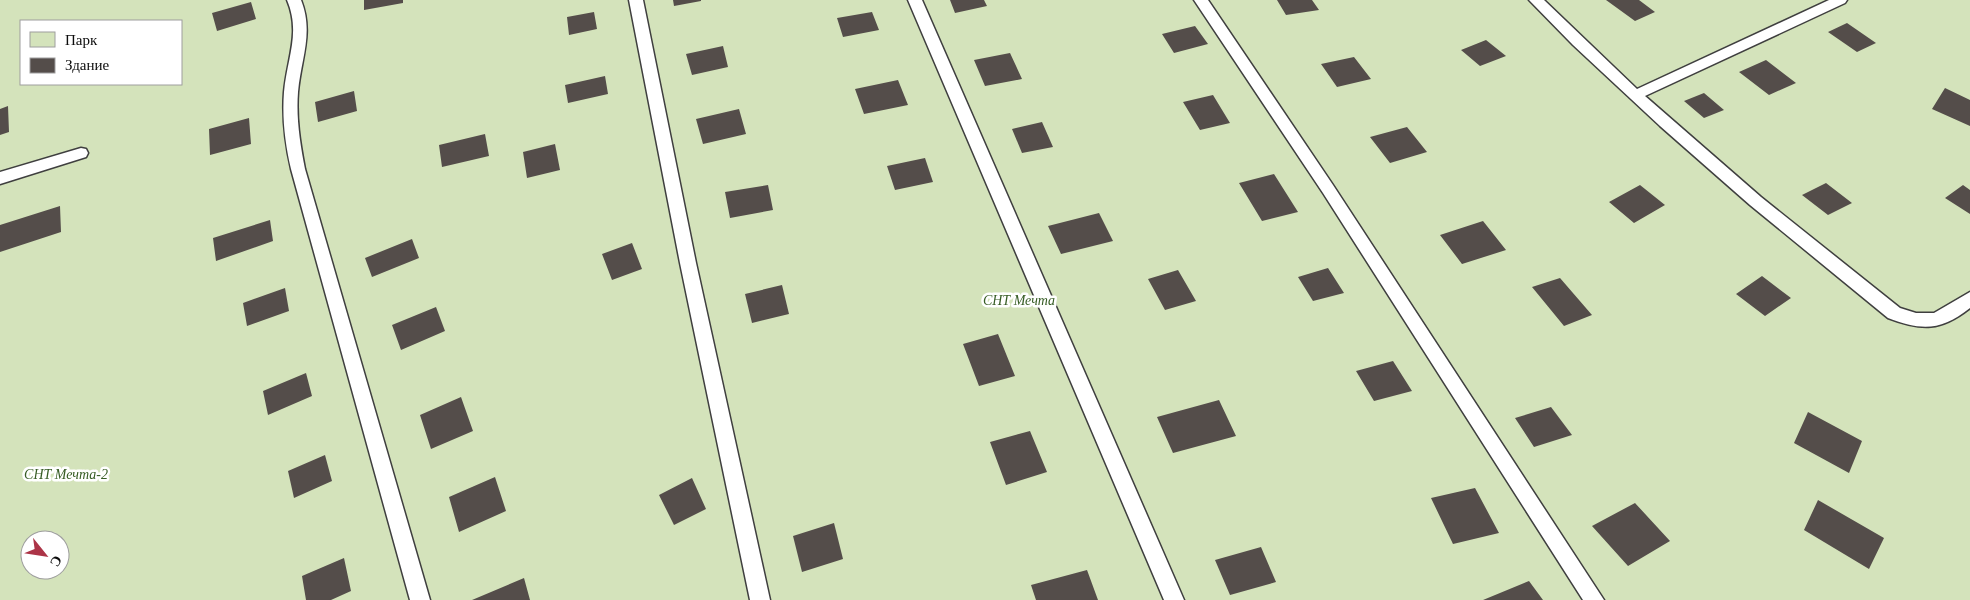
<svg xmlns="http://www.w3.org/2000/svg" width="1970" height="600" font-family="'Times New Roman',serif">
<rect width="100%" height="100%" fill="#fdf8ed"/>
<!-- green -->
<path fill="#d4e3bb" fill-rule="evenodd" d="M 0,0 L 1970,0 L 1970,600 L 0,600 ZM 21,21 L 181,21 L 181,84 L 21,84 ZM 30,540 L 60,540 L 60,570 L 30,570 Z"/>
<!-- building -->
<path fill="#544d4a" d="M 364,0 L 403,0 L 403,3 L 364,10 Z
M 673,0 L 701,0 L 701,1 L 674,6 Z
M 950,0 L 984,0 L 987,6 L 955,13 Z
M 1277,0 L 1312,0 L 1319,10 L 1286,15 Z
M 1606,0 L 1639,0 L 1655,12 L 1635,21 Z
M 251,2 L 256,19 L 217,31 L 212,13 Z
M 594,12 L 597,29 L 569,35 L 567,17 Z
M 872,12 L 879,30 L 843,37 L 837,18 Z
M 1847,23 L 1876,43 L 1857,52 L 1828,32 Z
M 1195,26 L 1208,44 L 1174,53 L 1162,34 Z
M 1486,40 L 1506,56 L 1480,66 L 1461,50 Z
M 723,46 L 728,67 L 692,75 L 686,54 Z
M 1010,53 L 1022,79 L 985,86 L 974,60 Z
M 1354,57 L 1371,79 L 1337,87 L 1321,64 Z
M 1766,60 L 1796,83 L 1769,95 L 1739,72 Z
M 605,76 L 608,94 L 568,103 L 565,85 Z
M 898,80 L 908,105 L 864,114 L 855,89 Z
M 1945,88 L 1970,100 L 1970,126 L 1932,109 Z
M 354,91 L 357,111 L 318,122 L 315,102 Z
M 1704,93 L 1724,110 L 1704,118 L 1684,101 Z
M 1213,95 L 1230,123 L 1200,130 L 1183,102 Z
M 8,106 L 9,132 L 0,135 L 0,109 Z
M 739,109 L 746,134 L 703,144 L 696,119 Z
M 249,118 L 251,144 L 210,155 L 209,129 Z
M 1042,122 L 1053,147 L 1022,153 L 1012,129 Z
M 1407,127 L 1427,152 L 1390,163 L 1370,137 Z
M 485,134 L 489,156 L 442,167 L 439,145 Z
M 555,144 L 560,170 L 527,178 L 523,152 Z
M 925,158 L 933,182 L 895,190 L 887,166 Z
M 1274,174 L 1298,212 L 1262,221 L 1239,183 Z
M 1826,183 L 1852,203 L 1828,215 L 1802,195 Z
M 768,185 L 773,210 L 730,218 L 725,192 Z
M 1640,185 L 1665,205 L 1634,223 L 1609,202 Z
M 1963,185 L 1970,190 L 1970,214 L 1945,198 Z
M 60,206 L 61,232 L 0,252 L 0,225 Z
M 1099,213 L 1113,241 L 1061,254 L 1048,226 Z
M 270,220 L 273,241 L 216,261 L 213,238 Z
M 1483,221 L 1506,250 L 1462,264 L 1440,235 Z
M 412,239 L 419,258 L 372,277 L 365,258 Z
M 632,243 L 642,269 L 612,280 L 602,254 Z
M 1328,268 L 1344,293 L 1313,301 L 1298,277 Z
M 1178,270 L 1196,301 L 1165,310 L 1148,279 Z
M 1762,276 L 1791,298 L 1765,316 L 1736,294 Z
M 1560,278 L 1592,315 L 1564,326 L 1532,287 Z
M 782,285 L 789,314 L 752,323 L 745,294 Z
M 285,288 L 289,311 L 247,326 L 243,303 Z
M 436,307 L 445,331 L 401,350 L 392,325 Z
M 998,334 L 1015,376 L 979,386 L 963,344 Z
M 1393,361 L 1412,391 L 1374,401 L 1356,371 Z
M 306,373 L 312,396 L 268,415 L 263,391 Z
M 461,397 L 473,431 L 431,449 L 420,415 Z
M 1219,400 L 1236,436 L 1173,453 L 1157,417 Z
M 1551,407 L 1572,435 L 1534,447 L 1515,418 Z
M 1808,412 L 1862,441 L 1849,473 L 1794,443 Z
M 1030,431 L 1047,472 L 1006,485 L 990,442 Z
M 325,455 L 332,481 L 294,498 L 288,471 Z
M 495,477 L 506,511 L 459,532 L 449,497 Z
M 692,478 L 706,509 L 674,525 L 659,495 Z
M 1475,488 L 1499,533 L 1453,544 L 1431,498 Z
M 1818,500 L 1884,538 L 1869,569 L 1804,530 Z
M 1635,503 L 1670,541 L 1628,566 L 1592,526 Z
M 834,523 L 843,559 L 802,572 L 793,536 Z
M 1261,547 L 1276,582 L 1230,595 L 1215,560 Z
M 344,558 L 351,591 L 331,600 L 306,600 L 302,576 Z
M 1087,570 L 1098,600 L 1036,600 L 1031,585 Z
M 524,578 L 530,600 L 472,600 Z
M 1529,581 L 1543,600 L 1483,600 Z"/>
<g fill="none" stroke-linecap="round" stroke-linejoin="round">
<!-- lane casing -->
<g stroke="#3f3f3f" stroke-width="3">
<path id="lane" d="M 287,0 L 301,0 C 314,33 301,58 298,92 C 296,118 300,143 305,169 L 430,600 L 410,600 L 291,169 C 285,143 282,118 284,92 C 287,58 301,33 287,0 Z
M 629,0 L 643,0 L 696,263 L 770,600 L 750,600 L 680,263 Z
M 908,0 L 922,0 L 1184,600 L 1164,600 Z
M 1194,0 L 1208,0 L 1333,185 L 1604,600 L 1583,600 L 1323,193 Z
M 1529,0 L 1544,0 L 1637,89 L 1829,0 L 1847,0 L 1845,3 L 1645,96 L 1761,197 L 1900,308 L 1916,313 L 1934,313 L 1970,292 L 1970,308 C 1941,331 1922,331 1888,318 L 1750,205 L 1660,126 L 1573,45 Z
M 81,148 L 86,149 L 88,153 L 86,157 L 0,184 L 0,172 Z"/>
</g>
<!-- lane -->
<use href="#lane" fill="#fff" fill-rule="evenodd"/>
</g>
<g text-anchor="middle" stroke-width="5" stroke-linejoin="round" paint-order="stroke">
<!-- park labels -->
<g font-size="14" font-style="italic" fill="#365c24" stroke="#fff">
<text x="1019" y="305">СНТ Мечта</text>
<text x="66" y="479">СНТ Мечта-2</text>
</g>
</g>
<!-- legend -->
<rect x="20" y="20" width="162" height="65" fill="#ffffff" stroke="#9e9e9e"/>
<rect x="30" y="32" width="25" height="15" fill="#d4e3bb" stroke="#9e9e9e"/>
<text x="65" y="45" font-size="15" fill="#0c0c0c">Парк</text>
<rect x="30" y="58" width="25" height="15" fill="#544d4a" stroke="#9e9e9e"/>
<text x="65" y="70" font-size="15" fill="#0c0c0c">Здание</text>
<!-- north arrow -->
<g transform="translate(45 555) rotate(120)"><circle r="24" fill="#ffffff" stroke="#9e9e9e"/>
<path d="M0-4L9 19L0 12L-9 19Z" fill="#ac3447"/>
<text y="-8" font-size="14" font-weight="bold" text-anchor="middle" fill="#0c0c0c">С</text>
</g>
</svg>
